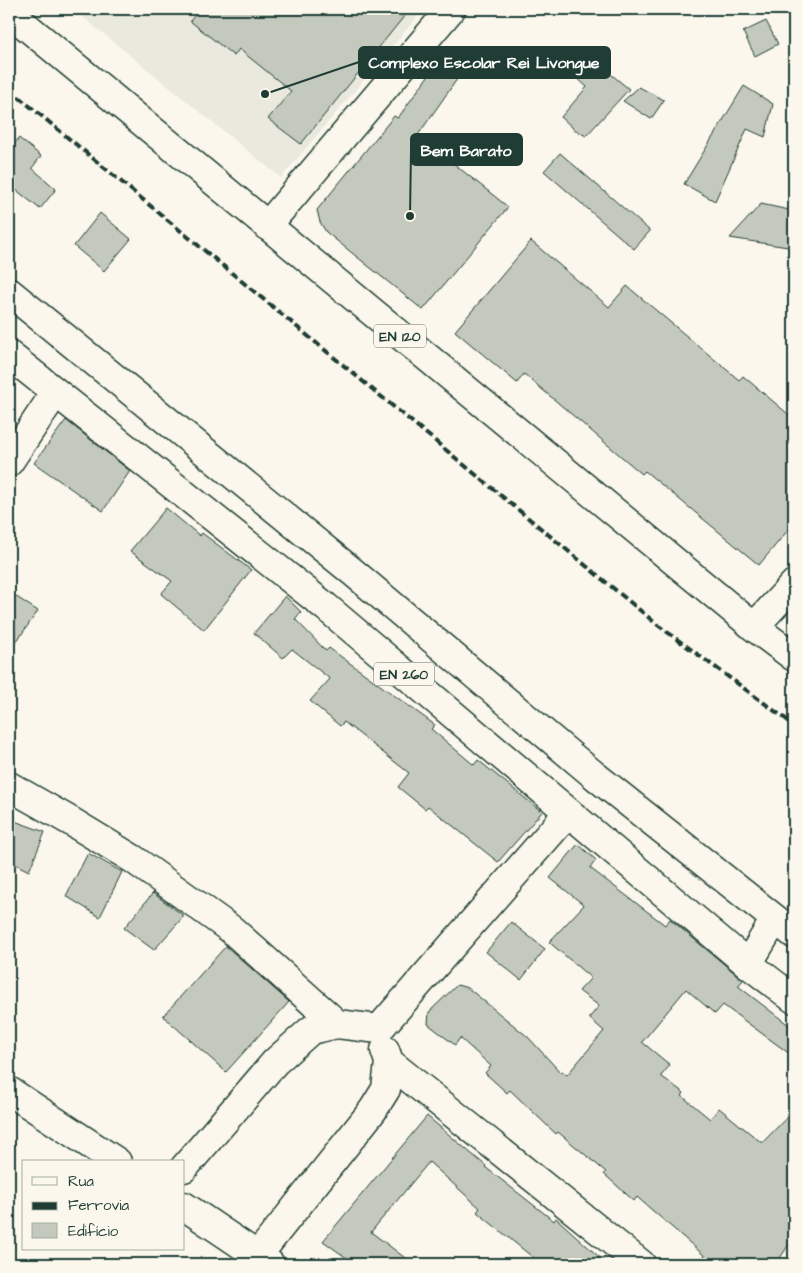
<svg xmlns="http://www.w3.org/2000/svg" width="803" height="1273" font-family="'Architects Daughter',sans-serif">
<rect width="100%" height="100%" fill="#fbf7ec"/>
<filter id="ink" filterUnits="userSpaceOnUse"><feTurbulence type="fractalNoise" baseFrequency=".02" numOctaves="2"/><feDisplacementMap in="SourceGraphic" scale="10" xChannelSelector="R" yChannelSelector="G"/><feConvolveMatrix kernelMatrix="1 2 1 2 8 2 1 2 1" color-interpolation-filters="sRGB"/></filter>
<g filter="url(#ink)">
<!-- built -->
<path fill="#eae9de" d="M 73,9 L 424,9 L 281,178 Z"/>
<!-- building -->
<path fill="#c4c9be" stroke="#1f3d34" d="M 200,9 L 410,9 L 301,144 L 268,119 L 291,91 L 239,49 L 234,56 L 190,21 Z
M 766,21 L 778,44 L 755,56 L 743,32 Z
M 448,48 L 469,62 L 418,135 L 508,207 L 423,310 L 326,232 L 320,222 L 317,210 L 394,116 L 398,118 Z
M 595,61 L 629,89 L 586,136 L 574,129 L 561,117 L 587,87 L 575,76 Z
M 744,86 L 773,104 L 765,137 L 747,129 L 715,201 L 684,184 Z
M 639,87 L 664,100 L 651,119 L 623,101 Z
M 19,138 L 41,156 L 32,168 L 56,189 L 40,209 L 15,189 L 9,196 L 9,150 Z
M 560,153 L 650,231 L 634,249 L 544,171 Z
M 761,204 L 794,211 L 794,248 L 730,238 Z
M 100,213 L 131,239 L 104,271 L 74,246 Z
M 531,241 L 609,307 L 627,286 L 739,380 L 743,376 L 794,419 L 794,523 L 759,565 L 645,471 L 642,474 L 524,374 L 517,383 L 455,331 Z
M 66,420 L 130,471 L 103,511 L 34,463 Z
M 166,508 L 200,536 L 202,533 L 251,570 L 204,630 L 161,594 L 172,581 L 130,551 Z
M 9,592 L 38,611 L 9,652 Z
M 285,596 L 301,612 L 295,619 L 326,651 L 329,648 L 435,725 L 431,729 L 474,765 L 478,760 L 542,812 L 498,862 L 428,806 L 425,809 L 398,787 L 409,773 L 344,722 L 340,726 L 310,701 L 330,679 L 292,649 L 283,658 L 254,633 Z
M 9,819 L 45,832 L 29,871 L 9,861 Z
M 578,844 L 596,860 L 590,868 L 665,925 L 670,919 L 743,980 L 738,986 L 794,1029 L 794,1057 L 723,1005 L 715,1014 L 686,989 L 642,1042 L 670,1065 L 661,1076 L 684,1093 L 682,1096 L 710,1119 L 719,1108 L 762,1143 L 794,1110 L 794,1237 L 776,1264 L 714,1264 L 637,1197 L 634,1201 L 604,1174 L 606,1172 L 558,1132 L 556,1134 L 510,1090 L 507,1093 L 485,1073 L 491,1066 L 460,1038 L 455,1045 L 428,1024 L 429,1012 L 457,985 L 468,988 L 528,1037 L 561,1073 L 562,1071 L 567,1075 L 604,1031 L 589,1018 L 599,1006 L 579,991 L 591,978 L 549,942 L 584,905 L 550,878 Z
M 88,853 L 122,872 L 100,917 L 66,896 Z
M 153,893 L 184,916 L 154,950 L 124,928 Z
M 511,922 L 545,949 L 521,980 L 486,952 Z
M 226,946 L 289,1002 L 226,1072 L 163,1016 Z
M 427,1116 L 486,1166 L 485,1167 L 554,1221 L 556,1218 L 607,1264 L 541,1264 L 477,1212 L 480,1208 L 429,1162 L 371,1232 L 413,1264 L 355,1264 L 323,1241 Z"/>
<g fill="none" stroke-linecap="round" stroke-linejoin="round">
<!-- minor casing -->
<g stroke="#1f3d34" stroke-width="31">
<path id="minor" d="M 267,226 L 451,9
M 9,462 L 55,393
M 754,627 L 794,584
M 9,786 L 72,822 L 133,859 L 232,930 L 337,1024
M 379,1029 L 568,813
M 389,1062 L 641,1264
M 9,1091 L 117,1162
M 184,1168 L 275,1062 L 311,1030 L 337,1024 L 379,1029
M 184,1206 L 270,1264
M 258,1255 L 373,1110 L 386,1089 L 389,1062 L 385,1050"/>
</g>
<!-- major casing -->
<g stroke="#1f3d34" stroke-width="31">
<path id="major" d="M 9,12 L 754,627 L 794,657
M 9,292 L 354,573 L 594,775 L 794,934
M 9,355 L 326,607 L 748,964 L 794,999
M 748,964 L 775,919"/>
</g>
<!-- minor -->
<use href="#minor" stroke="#fbf7ec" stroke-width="28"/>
<!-- major -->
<use href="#major" stroke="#fbf7ec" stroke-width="28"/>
<!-- rail -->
<path stroke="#1f3d34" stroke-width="4" stroke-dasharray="8 4" stroke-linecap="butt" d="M 9,89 L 659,626 L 794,725"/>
</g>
</g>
<g text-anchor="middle" stroke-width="5" stroke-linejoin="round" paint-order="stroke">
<!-- shield labels -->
<g fill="#fbf7ec" stroke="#61756b" stroke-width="1">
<rect x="374" y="324.5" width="52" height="23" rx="4"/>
<rect x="374" y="662.5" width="60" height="23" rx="4"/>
</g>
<g font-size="14" font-weight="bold" fill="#1f3d34">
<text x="400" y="341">EN 120</text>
<text x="404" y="679">EN 260</text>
</g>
</g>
<!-- callouts -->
<path fill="none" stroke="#1f3d34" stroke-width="2" d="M265 94L359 62M410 216L411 150"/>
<g fill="#1f3d34" stroke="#fbf7ec" stroke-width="2">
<circle cx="265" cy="94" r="5"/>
<circle cx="410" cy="216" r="5"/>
</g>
<g fill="#1f3d34" stroke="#1f3d34" stroke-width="2">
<rect x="359" y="47" width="251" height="31" rx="5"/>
<rect x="411" y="134" width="111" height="31" rx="5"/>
</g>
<g font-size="16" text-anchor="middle" font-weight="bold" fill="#fff">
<text x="484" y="68">Complexo Escolar Rei Livongue</text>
<text x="466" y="156">Bem Barato</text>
</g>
<!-- margin -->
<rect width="803" height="1273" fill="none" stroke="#fbf7ec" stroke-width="30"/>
<rect x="15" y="15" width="773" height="1243" fill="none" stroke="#1f3d34" stroke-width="2" filter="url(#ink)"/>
<!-- legend -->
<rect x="22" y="1160" width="162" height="90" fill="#fbf7ec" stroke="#a3ada2"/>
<rect x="32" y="1177" width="25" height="8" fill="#fbf7ec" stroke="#a3ada2"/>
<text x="68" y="1186" font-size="15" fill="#1f3d34">Rua</text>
<rect x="32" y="1202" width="25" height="8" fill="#1f3d34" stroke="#a3ada2"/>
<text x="68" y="1210" font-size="15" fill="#1f3d34">Ferrovia</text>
<rect x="32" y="1223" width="25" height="15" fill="#c4c9be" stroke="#a3ada2"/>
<text x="68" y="1236" font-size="15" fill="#1f3d34">Edifício</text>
</svg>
